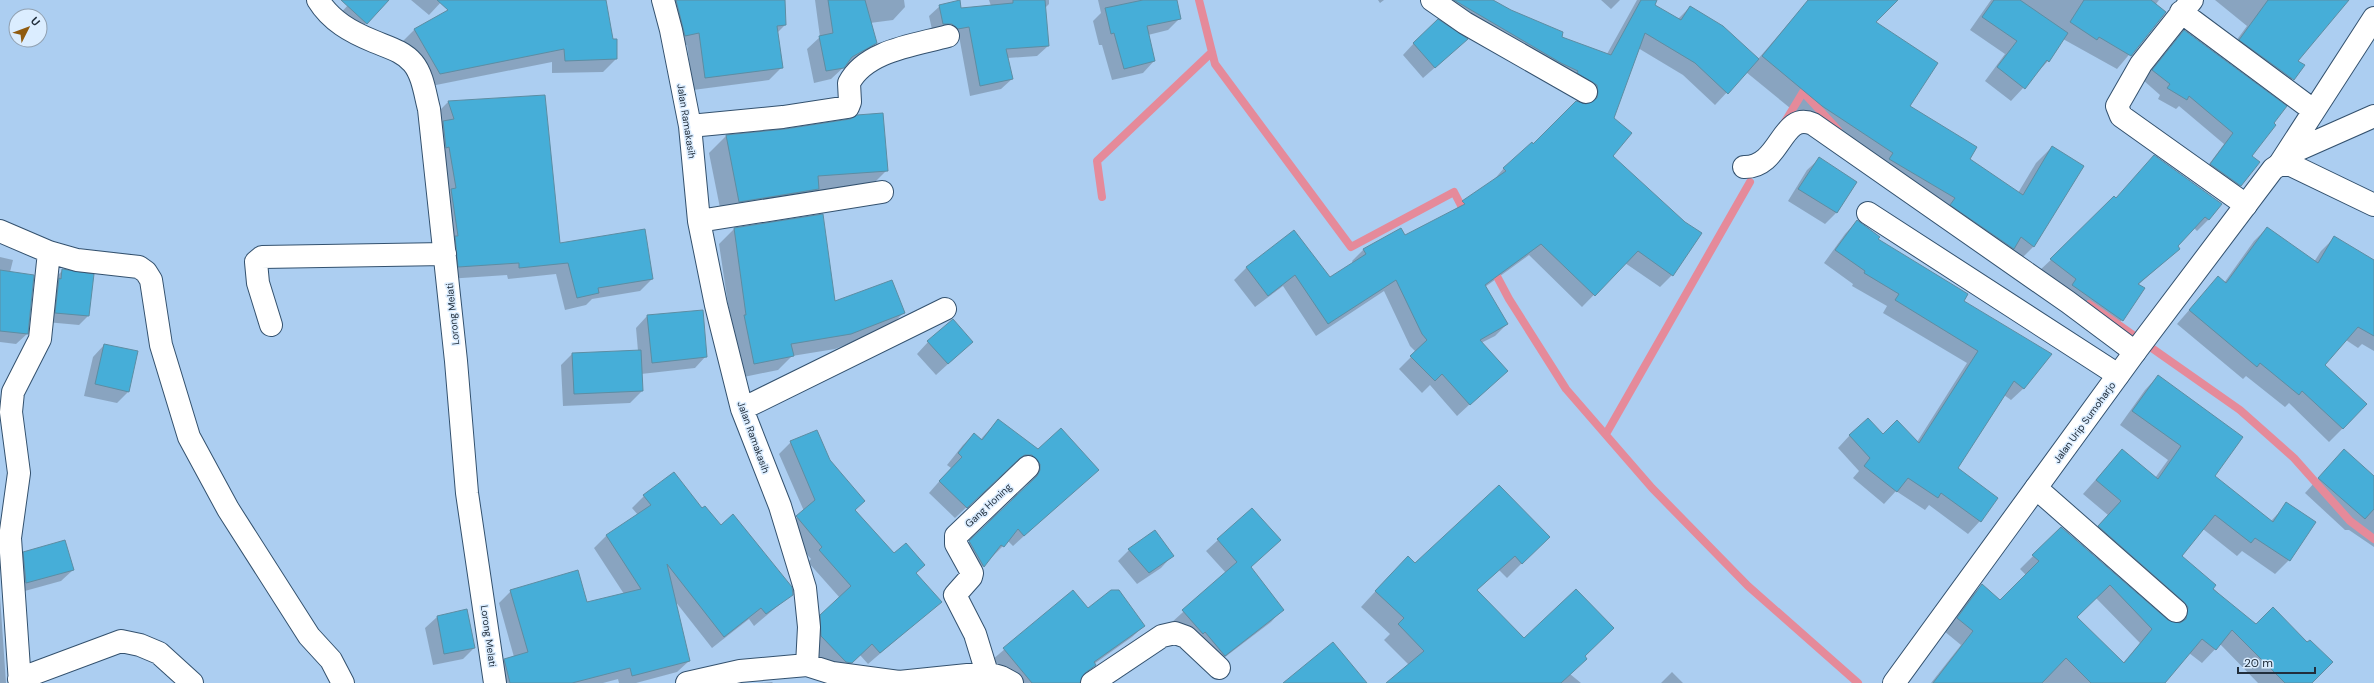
<svg xmlns="http://www.w3.org/2000/svg" width="2374" height="683" font-family="'DM Sans',sans-serif">
<rect width="100%" height="100%" fill="#accef1"/>
<!-- shadow -->
<path fill="#0003" fill-rule="evenodd" d="M 343,0 L 388,0 L 355,35 L 336,18 L 349,4 Z
M 411,0 L 443,0 L 429,15 Z
M 489,0 L 605,0 L 616,59 L 603,72 L 552,73 L 552,62 L 426,87 L 401,43 L 414,30 L 455,7 Z
M 662,0 L 784,0 L 785,25 L 777,33 L 781,68 L 769,80 L 693,90 L 687,45 L 673,47 Z
M 815,0 L 904,0 L 905,7 L 893,20 L 870,23 L 876,43 L 864,55 L 845,66 L 831,79 L 814,83 L 807,49 L 820,37 Z
M 989,0 L 1049,0 L 1049,4 L 1045,8 L 1048,46 L 1037,56 L 1007,58 L 1012,79 L 1001,89 L 970,96 L 959,36 L 947,39 L 933,34 L 929,16 L 940,6 L 960,9 L 991,6 Z
M 1098,0 L 1176,0 L 1180,18 L 1168,30 L 1148,35 L 1154,61 L 1143,73 L 1112,80 L 1102,45 L 1099,45 L 1093,21 L 1101,13 Z
M 1378,0 L 1384,0 L 1380,3 Z
M 1445,0 L 1491,0 L 1560,37 L 1607,54 L 1637,0 L 1656,0 L 1654,6 L 1678,19 L 1690,7 L 1758,59 L 1808,1 L 1897,0 L 1874,22 L 1908,106 L 1969,160 L 2018,193 L 2036,163 L 2052,147 L 2083,166 L 2033,247 L 2018,262 L 1806,121 L 1746,72 L 1715,105 L 1683,75 L 1638,48 L 1613,119 L 1612,156 L 1672,275 L 1660,287 L 1625,263 L 1582,307 L 1529,255 L 1485,287 L 1507,324 L 1495,336 L 1481,343 L 1494,382 L 1457,416 L 1430,385 L 1422,393 L 1399,369 L 1416,352 L 1410,346 L 1384,291 L 1316,336 L 1283,286 L 1255,307 L 1234,280 L 1246,268 L 1294,232 L 1330,279 L 1353,263 L 1352,261 L 1364,249 L 1404,236 L 1454,211 L 1463,202 L 1493,181 L 1504,168 L 1587,105 L 1585,97 Z
M 1601,0 L 1620,0 L 1611,9 Z
M 1991,0 L 2159,0 L 2156,4 L 2165,12 L 2117,69 L 2063,39 L 2048,61 L 2011,101 L 1985,81 L 2005,54 L 1970,30 Z
M 2215,0 L 2347,0 L 2297,61 L 2303,65 L 2280,93 L 2227,53 L 2247,26 Z
M 2184,31 L 2272,124 L 2250,156 L 2240,186 L 2230,196 L 2201,175 L 2224,144 L 2179,106 L 2176,109 L 2158,99 L 2160,95 L 2143,80 Z
M 1414,43 L 1447,57 L 1423,78 L 1403,55 Z
M 544,96 L 559,244 L 652,279 L 640,291 L 592,299 L 586,305 L 565,310 L 556,274 L 508,279 L 507,275 L 447,279 L 436,114 L 448,102 Z
M 785,130 L 887,170 L 870,187 L 816,191 L 801,206 L 722,218 L 709,153 L 726,136 Z
M 2154,156 L 2209,219 L 2197,231 L 2194,228 L 2177,246 L 2179,249 L 2138,285 L 2122,320 L 2111,332 L 2039,271 L 2116,199 Z
M 1819,159 L 1856,182 L 1836,213 L 1825,224 L 1788,201 L 1807,170 Z
M 822,215 L 834,302 L 903,313 L 889,328 L 835,349 L 792,356 L 778,370 L 739,378 L 719,244 L 734,229 Z
M 1857,221 L 1877,240 L 1963,301 L 2024,388 L 2011,400 L 2004,395 L 1956,468 L 1980,521 L 1968,534 L 1929,505 L 1925,510 L 1896,491 L 1884,504 L 1853,478 L 1859,471 L 1838,448 L 1850,435 L 1883,436 L 1917,442 L 1967,363 L 1883,313 L 1887,306 L 1852,286 L 1853,284 L 1824,263 L 1845,234 Z
M 2267,228 L 2314,262 L 2321,251 L 2334,238 L 2374,262 L 2374,351 L 2362,344 L 2358,348 L 2346,340 L 2324,365 L 2343,428 L 2329,442 L 2289,403 L 2285,407 L 2246,376 L 2243,379 L 2177,324 L 2218,277 L 2224,283 L 2254,241 Z
M 0,257 L 13,260 L 10,272 L 27,334 L 16,344 L 0,342 Z
M 63,270 L 88,316 L 79,325 L 46,322 L 54,279 Z
M 647,316 L 706,356 L 695,368 L 641,374 L 642,391 L 630,403 L 563,406 L 561,365 L 572,354 L 638,351 L 636,328 Z
M 928,342 L 972,342 L 936,375 L 917,354 Z
M 104,345 L 128,392 L 117,403 L 84,396 L 93,357 Z
M 2158,376 L 2214,476 L 2271,521 L 2287,504 L 2314,522 L 2289,560 L 2275,574 L 2242,551 L 2237,556 L 2203,529 L 2180,556 L 2311,683 L 2258,683 L 2220,644 L 2202,663 L 2189,653 L 2164,683 L 1931,683 L 1961,645 L 1944,631 L 1968,599 L 1982,585 L 2000,601 L 2026,575 L 2020,569 L 2061,528 L 2167,621 L 2175,623 L 2085,540 L 2108,515 L 2083,494 L 2122,450 L 2155,478 L 2168,460 L 2120,425 L 2145,390 ZM 2096,598 L 2140,643 L 2123,663 L 2076,617 Z
M 998,420 L 1038,450 L 1097,470 L 1013,546 L 1008,541 L 972,577 L 958,553 L 1026,487 L 1029,482 L 1029,475 L 1020,466 L 1013,466 L 1007,469 L 955,518 L 929,493 L 951,468 L 947,465 L 963,445 L 974,434 L 981,439 Z
M 791,442 L 829,461 L 855,510 L 894,555 L 924,565 L 915,574 L 940,602 L 868,664 L 860,655 L 839,674 L 834,674 L 810,647 L 809,628 L 840,598 L 808,562 L 811,559 L 785,529 L 804,511 L 779,454 Z
M 2344,450 L 2374,477 L 2374,547 L 2349,530 L 2345,530 L 2305,493 Z
M 644,496 L 702,510 L 792,594 L 754,626 L 749,619 L 712,648 L 675,601 L 689,661 L 677,672 L 636,683 L 619,683 L 618,679 L 603,683 L 495,683 L 493,671 L 505,659 L 514,657 L 499,603 L 511,591 L 586,603 L 624,594 L 594,548 L 606,536 L 638,515 L 632,508 Z
M 1548,537 L 1507,578 L 1499,570 L 1476,591 L 1524,639 L 1584,656 L 1570,674 L 1581,683 L 1388,683 L 1409,665 L 1384,640 L 1390,634 L 1361,607 L 1393,572 L 1415,564 Z
M 1218,540 L 1282,610 L 1271,622 L 1212,667 L 1171,623 L 1226,573 L 1206,551 Z
M 1129,550 L 1172,556 L 1161,568 L 1137,584 L 1118,561 Z
M 24,553 L 73,570 L 61,581 L 14,594 L 12,564 Z
M 1073,591 L 1088,609 L 1144,626 L 1132,637 L 1094,664 L 1079,683 L 1011,683 L 992,660 Z
M 0,596 L 6,683 L 0,683 Z
M 467,610 L 474,648 L 463,659 L 433,665 L 425,628 L 437,617 Z
M 1672,672 L 1683,683 L 1661,683 Z
M 772,682 L 773,683 L 757,683 Z"/>
<g fill="none" stroke-linecap="round" stroke-linejoin="round">
<!-- stream -->
<path stroke="#e58a9a" stroke-width="8" d="M 1199,0 L 1215,64 L 1351,247 L 1454,192 L 1466,215
M 1783,125 L 1803,92 L 1838,130
M 1102,197 L 1097,161 L 1212,52
M 1492,267 L 1509,299 L 1566,389 L 1652,488 L 1748,586 L 1858,683
M 2089,304 L 2240,410 L 2294,458 L 2350,521 L 2374,539
M 1606,434 L 1750,182"/>
</g>
<!-- building -->
<path fill="#46aed8" stroke="#5d8da3" fill-rule="evenodd" d="M 341,0 L 389,0 L 367,24 Z
M 437,0 L 606,0 L 613,39 L 617,39 L 617,59 L 565,61 L 564,49 L 440,74 L 414,29 L 448,10 Z
M 676,0 L 785,0 L 786,25 L 777,26 L 783,68 L 705,78 L 699,33 L 685,36 Z
M 828,0 L 865,0 L 877,43 L 852,57 L 844,68 L 826,71 L 819,36 L 833,33 Z
M 960,0 L 961,8 L 1013,3 L 1013,0 L 1045,0 L 1049,46 L 1006,49 L 1013,79 L 980,86 L 969,27 L 958,29 L 952,24 L 943,24 L 939,5 Z
M 1143,0 L 1177,0 L 1181,19 L 1147,26 L 1155,61 L 1124,69 L 1114,33 L 1111,34 L 1105,8 Z
M 1454,0 L 1493,0 L 1511,10 L 1563,32 L 1562,37 L 1611,55 L 1641,0 L 1657,0 L 1655,5 L 1681,20 L 1690,6 L 1723,26 L 1759,59 L 1728,94 L 1695,63 L 1645,33 L 1614,118 L 1632,133 L 1613,156 L 1685,222 L 1702,233 L 1673,276 L 1638,251 L 1595,296 L 1541,244 L 1485,285 L 1508,324 L 1480,340 L 1508,371 L 1470,405 L 1442,374 L 1435,381 L 1410,356 L 1427,340 L 1422,334 L 1396,280 L 1328,324 L 1295,275 L 1268,296 L 1246,267 L 1294,230 L 1330,277 L 1366,254 L 1363,249 L 1401,228 L 1405,235 L 1465,204 L 1462,201 L 1506,171 L 1503,168 L 1532,142 L 1533,144 L 1576,101 L 1586,104 L 1597,98 L 1598,92 L 1597,85 L 1577,73 L 1578,71 L 1561,63 Z
M 1808,0 L 1898,0 L 1876,22 L 1938,63 L 1910,106 L 1977,147 L 1970,159 L 2023,195 L 2052,146 L 2084,166 L 2034,247 L 2021,237 L 2014,249 L 1950,205 L 1955,198 L 1889,159 L 1893,153 L 1822,106 L 1762,56 Z
M 1994,0 L 2020,0 L 2068,33 L 2049,62 L 2047,60 L 2025,89 L 1997,67 L 2017,41 L 1982,17 Z
M 2084,0 L 2151,0 L 2166,12 L 2131,56 L 2099,37 L 2097,40 L 2070,22 Z
M 2268,0 L 2349,0 L 2298,61 L 2305,65 L 2294,80 L 2239,40 Z
M 1438,19 L 1468,39 L 1435,68 L 1413,43 Z
M 2184,30 L 2287,106 L 2274,123 L 2276,125 L 2252,156 L 2260,162 L 2241,186 L 2210,164 L 2233,133 L 2189,96 L 2187,100 L 2167,88 L 2170,84 L 2152,70 Z
M 545,95 L 560,243 L 645,229 L 653,279 L 598,288 L 599,293 L 577,298 L 568,263 L 519,268 L 519,263 L 458,267 L 455,236 L 458,236 L 451,189 L 456,188 L 449,147 L 446,148 L 443,121 L 454,119 L 448,101 Z
M 883,113 L 888,171 L 818,176 L 819,189 L 739,202 L 726,135 L 785,129 L 850,119 L 857,115 Z
M 2154,155 L 2222,204 L 2209,220 L 2205,217 L 2178,246 L 2180,249 L 2138,284 L 2145,288 L 2123,321 L 2072,285 L 2076,279 L 2050,259 L 2114,196 L 2116,198 Z
M 1819,157 L 1857,182 L 1837,213 L 1798,189 Z
M 823,214 L 835,301 L 892,280 L 905,313 L 851,334 L 791,344 L 794,356 L 754,364 L 744,315 L 746,315 L 734,228 Z
M 1857,220 L 1880,237 L 1878,239 L 1968,294 L 1964,301 L 2052,354 L 2024,389 L 2014,381 L 1958,468 L 1998,498 L 1981,522 L 1941,493 L 1938,498 L 1908,478 L 1897,492 L 1864,466 L 1870,458 L 1849,435 L 1868,418 L 1883,434 L 1897,420 L 1919,443 L 1978,351 L 1895,300 L 1899,294 L 1864,273 L 1865,271 L 1835,250 Z
M 2267,227 L 2318,263 L 2334,236 L 2374,260 L 2374,336 L 2358,327 L 2325,365 L 2367,404 L 2343,429 L 2302,391 L 2299,395 L 2260,363 L 2257,367 L 2189,310 L 2218,276 L 2226,283 Z
M 62,269 L 94,274 L 89,316 L 55,313 L 59,278 L 61,279 Z
M 0,270 L 34,275 L 28,334 L 0,331 Z
M 703,310 L 707,357 L 652,363 L 647,315 Z
M 953,319 L 973,342 L 948,364 L 927,341 Z
M 104,344 L 138,351 L 129,392 L 95,384 Z
M 641,350 L 643,391 L 574,394 L 572,353 Z
M 2158,375 L 2243,437 L 2215,476 L 2273,522 L 2286,502 L 2316,522 L 2290,561 L 2255,538 L 2251,543 L 2215,515 L 2182,556 L 2216,585 L 2213,589 L 2256,624 L 2273,607 L 2307,642 L 2310,640 L 2333,662 L 2312,683 L 2285,683 L 2232,630 L 2216,650 L 2202,639 L 2165,683 L 2091,683 L 2066,658 L 2042,683 L 1933,683 L 1973,631 L 1957,618 L 1982,584 L 2000,600 L 2039,561 L 2032,555 L 2061,527 L 2168,620 L 2180,623 L 2186,619 L 2188,607 L 2184,602 L 2098,526 L 2121,501 L 2096,480 L 2122,449 L 2158,479 L 2181,446 L 2132,411 ZM 2110,585 L 2152,629 L 2124,663 L 2077,617 Z
M 998,419 L 1038,449 L 1061,428 L 1099,470 L 1024,536 L 1018,529 L 1004,547 L 1001,545 L 984,567 L 969,541 L 1037,476 L 1040,470 L 1040,464 L 1032,455 L 1025,455 L 1020,458 L 967,508 L 939,481 L 962,457 L 958,453 L 974,433 L 982,440 Z
M 817,430 L 830,460 L 865,501 L 855,510 L 894,553 L 906,543 L 925,565 L 916,573 L 942,602 L 880,653 L 872,644 L 852,663 L 846,662 L 821,636 L 820,615 L 851,586 L 819,550 L 822,547 L 796,516 L 815,500 L 790,441 Z
M 2344,449 L 2374,476 L 2374,509 L 2365,519 L 2318,478 Z
M 674,472 L 702,508 L 705,506 L 721,525 L 733,514 L 792,587 L 793,595 L 766,614 L 761,608 L 724,637 L 667,564 L 690,661 L 632,676 L 630,668 L 572,683 L 510,683 L 504,659 L 528,652 L 510,590 L 578,570 L 587,602 L 641,589 L 606,535 L 651,505 L 643,495 Z
M 1499,485 L 1550,537 L 1522,564 L 1515,556 L 1477,590 L 1524,638 L 1576,589 L 1614,628 L 1585,656 L 1587,659 L 1561,683 L 1386,683 L 1424,651 L 1398,624 L 1404,618 L 1375,591 L 1408,556 L 1415,563 Z
M 1252,508 L 1281,540 L 1251,567 L 1284,610 L 1225,656 L 1205,632 L 1203,634 L 1182,610 L 1237,562 L 1217,539 Z
M 1155,530 L 1174,556 L 1149,573 L 1128,549 Z
M 65,540 L 74,570 L 26,583 L 23,552 Z
M 1073,590 L 1088,608 L 1111,590 L 1119,590 L 1145,626 L 1094,662 L 1096,665 L 1085,673 L 1080,683 L 1032,683 L 1003,648 Z
M 467,609 L 475,648 L 444,654 L 437,616 Z
M 1333,642 L 1367,683 L 1283,683 Z"/>
<g fill="none" stroke-linecap="round" stroke-linejoin="round">
<!-- minor casing -->
<g stroke="#33516e" stroke-width="24">
<path id="minor" d="M 318,0 C 331,21 351,32 373,41 C 387,47 403,51 413,63 C 423,75 425,94 429,109 L 456,361 L 467,493 L 495,683
M 663,0 L 671,30 L 690,126 L 699,221 L 716,305 L 742,409 L 780,506 L 805,588 L 809,627 L 807,665
M 1432,0 L 1465,23 L 1586,92
M 2192,0 L 2141,64 L 2117,106 L 2121,116 L 2246,205
M 2181,12 L 2313,110
M 690,126 L 783,117 L 848,107 L 850,102 L 849,83 C 866,50 916,45 948,36
M 2286,155 L 2374,116
M 2279,165 L 2374,18
M 1744,167 C 1781,168 1781,110 1813,124 L 2068,302 L 2135,352
M 1868,213 L 2118,375
M 699,221 L 882,192
M 0,231 L 49,252 L 77,260 L 139,267 L 146,272 L 151,280 L 161,345 L 189,437 L 228,509 L 309,636 L 331,660 L 343,683
M 271,325 L 258,283 L 256,262 L 262,257 L 445,254
M 742,409 L 945,309
M 2036,488 L 2176,611
M 987,673 L 975,634 L 955,595 L 971,577 L 972,573 L 956,544 L 956,536 L 1028,467
M 19,679 L 121,641 L 140,645 L 159,653 L 192,683
M 20,683 L 10,538 L 19,473 L 11,412 L 13,392 L 40,339 L 49,252
M 687,683 L 740,671 L 807,665 L 832,673 L 899,682 L 987,673 L 1001,677 L 1012,683
M 1092,683 L 1162,636 L 1175,633 L 1186,637 L 1219,668"/>
</g>
<!-- tertiary casing -->
<g stroke="#33516e" stroke-width="24">
<path id="tertiary" d="M 1894,683 L 2135,352 L 2273,169 L 2279,165 L 2291,165 L 2374,205"/>
</g>
<!-- minor -->
<use href="#minor" stroke="#fff" stroke-width="22"/>
<!-- tertiary -->
<use href="#tertiary" stroke="#fff" stroke-width="22"/>
</g>
<g text-anchor="middle" stroke-width="3" stroke-linejoin="round" paint-order="stroke">
<!-- street labels -->
<g font-size="10" fill="#212e3c" stroke="#dbedff">
<text transform="translate(687 121) rotate(81)" y="4">Jalan Ramakasih</text>
<text transform="translate(452 314) rotate(-96)" y="4">Lorong Melati</text>
<text transform="translate(2084 422) rotate(-54)" y="4">Jalan Urip Sumoharjo</text>
<text transform="translate(754 437) rotate(70)" y="4">Jalan Ramakasih</text>
<text transform="translate(988 505) rotate(-43)" y="4">Gang Honing</text>
<text transform="translate(489 636) rotate(82)" y="4">Lorong Melati</text>
</g>
</g>
<!-- north arrow -->
<g transform="translate(28 28) rotate(48)"><circle r="19" fill="#dbedff" stroke="#91a1b1"/>
<path d="M0-3L7 15L0 10L-7 15Z" fill="#905b0f"/>
<text y="-6" font-size="11" font-weight="bold" text-anchor="middle" fill="#212e3c">U</text>
</g>
<!-- scale -->
<path d="M2238 667v6h77v-6" fill="none" stroke="#212e3c" stroke-width="2"/>
<text x="2244" y="667" font-size="12" fill="#212e3c" stroke="#dbedff" stroke-width="3" paint-order="stroke">20 m</text>
</svg>
